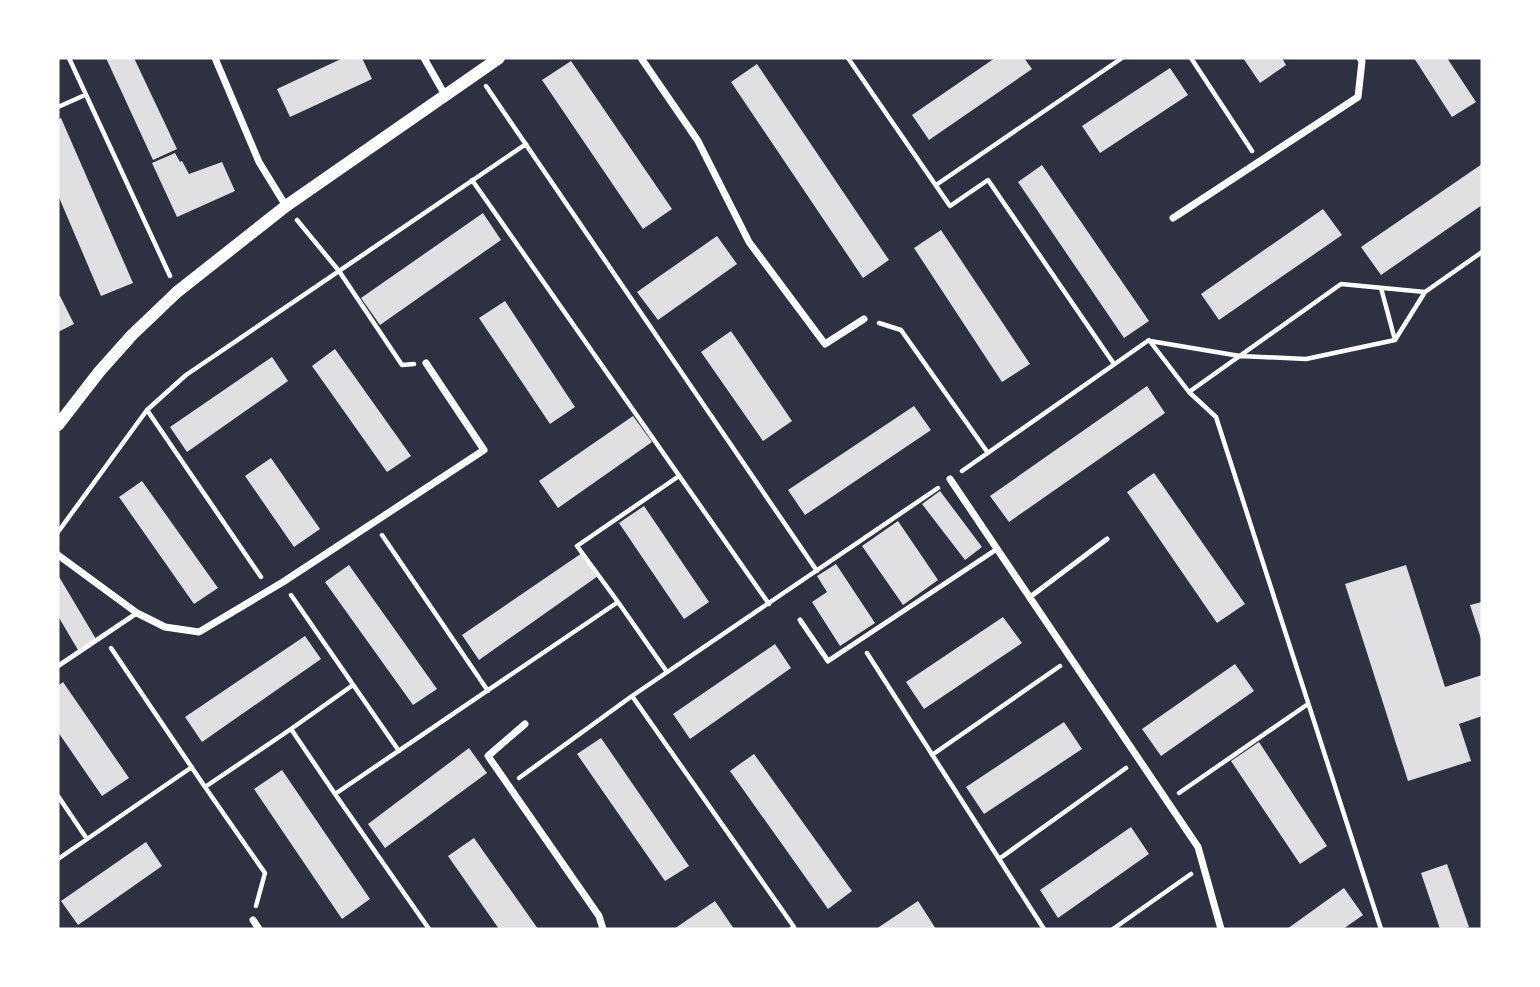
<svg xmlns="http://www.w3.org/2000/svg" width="1540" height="987" font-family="Karla,sans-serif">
<rect width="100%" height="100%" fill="#2d3142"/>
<!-- building -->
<path fill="#e0e0e3" d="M 106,58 L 134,58 L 177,149 L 153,160 Z
M 343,58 L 362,58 L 372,79 L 290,117 L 277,89 Z
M 995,58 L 1024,58 L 1032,69 L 929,140 L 912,115 Z
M 1243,58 L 1282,58 L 1286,65 L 1260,83 Z
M 1414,58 L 1447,58 L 1476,102 L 1452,117 Z
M 571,61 L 672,209 L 643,229 L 542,80 Z
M 757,64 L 889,260 L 863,278 L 731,82 Z
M 1170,68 L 1188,95 L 1100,153 L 1082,126 Z
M 61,118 L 133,283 L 101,296 L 58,195 L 58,119 Z
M 175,153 L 180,162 L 182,161 L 189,174 L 222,162 L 235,191 L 177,217 L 152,163 Z
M 1482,164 L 1482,205 L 1381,275 L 1361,247 Z
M 1042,165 L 1149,321 L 1124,338 L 1018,182 Z
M 1323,209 L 1342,235 L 1219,320 L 1201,294 Z
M 483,213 L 501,240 L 380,325 L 361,298 Z
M 941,230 L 1030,364 L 1002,382 L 914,248 Z
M 717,236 L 737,264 L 658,320 L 637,292 Z
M 60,296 L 74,324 L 58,332 L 58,297 Z
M 505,301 L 575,407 L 550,424 L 479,318 Z
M 731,331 L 792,421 L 763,441 L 701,352 Z
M 335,349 L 411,456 L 387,472 L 312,366 Z
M 272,357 L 288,381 L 187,452 L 170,427 Z
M 1147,386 L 1165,413 L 1009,522 L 990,496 Z
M 914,406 L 931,430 L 805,515 L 788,490 Z
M 633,416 L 652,442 L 558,508 L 539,481 Z
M 271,458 L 320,529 L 294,547 L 245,476 Z
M 1154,473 L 1245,604 L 1217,623 L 1127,492 Z
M 142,481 L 218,588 L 194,604 L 119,497 Z
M 940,491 L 982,547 L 965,560 L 922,504 Z
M 644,506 L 709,602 L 684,619 L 619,523 Z
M 898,521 L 938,580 L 903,605 L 862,546 Z
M 582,553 L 598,576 L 479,660 L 462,635 Z
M 836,564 L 875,623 L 840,646 L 812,602 L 827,592 L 817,576 Z
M 349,565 L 437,689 L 413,705 L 325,582 Z
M 1406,565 L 1445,687 L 1482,675 L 1482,716 L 1459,724 L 1471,761 L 1408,781 L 1345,584 Z
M 58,575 L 96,639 L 78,650 L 58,616 Z
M 1482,602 L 1482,642 L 1470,605 Z
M 1003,617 L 1022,643 L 924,709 L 906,682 Z
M 305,636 L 321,659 L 202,742 L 185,717 Z
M 775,644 L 791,668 L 690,739 L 673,714 Z
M 1235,664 L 1254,691 L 1161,756 L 1142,729 Z
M 63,682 L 129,778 L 102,796 L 58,732 L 58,686 Z
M 1064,722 L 1082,749 L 984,814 L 966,787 Z
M 601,738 L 689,866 L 665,881 L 577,754 Z
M 1259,742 L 1327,846 L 1300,864 L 1231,761 Z
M 469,748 L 487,773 L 385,848 L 368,824 Z
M 754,754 L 852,891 L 828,909 L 730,771 Z
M 282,770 L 370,899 L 342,919 L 254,789 Z
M 1131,827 L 1149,854 L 1058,918 L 1040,890 Z
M 474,838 L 538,929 L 499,929 L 448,856 Z
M 146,842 L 162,866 L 78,925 L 61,901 Z
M 1447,864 L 1469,927 L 1462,929 L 1440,929 L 1421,873 Z
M 1344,888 L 1363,915 L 1343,929 L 1287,929 Z
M 715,901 L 734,929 L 674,929 Z
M 918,901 L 936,929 L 876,929 Z"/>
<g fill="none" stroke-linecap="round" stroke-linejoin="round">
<!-- path -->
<path stroke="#fff" stroke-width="4.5" d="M 69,58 L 170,276
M 848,58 L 950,206 L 988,180 L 1114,364
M 1191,58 L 1252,151
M 486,86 L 817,571
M 58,107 L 85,95
M 472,180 L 769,604
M 936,185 L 1122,58
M 297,220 L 339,271 L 402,365 L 414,364
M 1381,288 L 1395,340
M 879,323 L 901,330 L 988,453
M 1150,341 L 1240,356 L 1306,359 L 1395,340 L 1425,292
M 147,410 L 261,577
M 962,471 L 1149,340 L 1189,392
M 58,532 L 147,410 L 186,375 L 526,144
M 382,535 L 488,691
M 291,595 L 399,751
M 618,602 L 577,546 L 679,476
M 111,648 L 205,787 L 291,729 L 335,794
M 867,653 L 1044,929
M 291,729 L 353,685
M 932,755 L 1060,666
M 519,778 L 632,696
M 205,787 L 265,873 L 256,906
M 1179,793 L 1308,704
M 58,796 L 87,839
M 58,859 L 192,767
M 999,859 L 1126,768
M 429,929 L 335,794 L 618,602 L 667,672
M 791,929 L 794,927 L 632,696 L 938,488
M 1113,929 L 1191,874
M 1381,929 L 1216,417 L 1189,392 L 1341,284 L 1425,292 L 1482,252"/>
<!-- service -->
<path stroke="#fff" stroke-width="5" d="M 1030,597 L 1107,539
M 800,620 L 828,661 L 997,549
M 58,666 L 137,613"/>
<!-- minor -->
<path stroke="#fff" stroke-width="7" d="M 215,58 L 259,162 L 286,206
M 424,58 L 445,95
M 641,58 L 698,141 L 749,242 L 825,344 L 864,319
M 1173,218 L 1358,97 L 1362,61 L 1360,58
M 950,479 L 1198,847 L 1221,929
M 58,555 L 137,613 L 165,627 L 199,632 L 283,582 L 484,450 L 426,363
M 525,724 L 488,756 L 599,916 L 603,929
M 253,920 L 259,929"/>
<!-- tertiary -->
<path stroke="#fff" stroke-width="12" d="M 58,425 L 99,372 L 132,335 L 177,292 L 286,206 L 499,58"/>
</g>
<!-- border -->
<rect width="1540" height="987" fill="none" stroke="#ffffff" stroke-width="119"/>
</svg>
